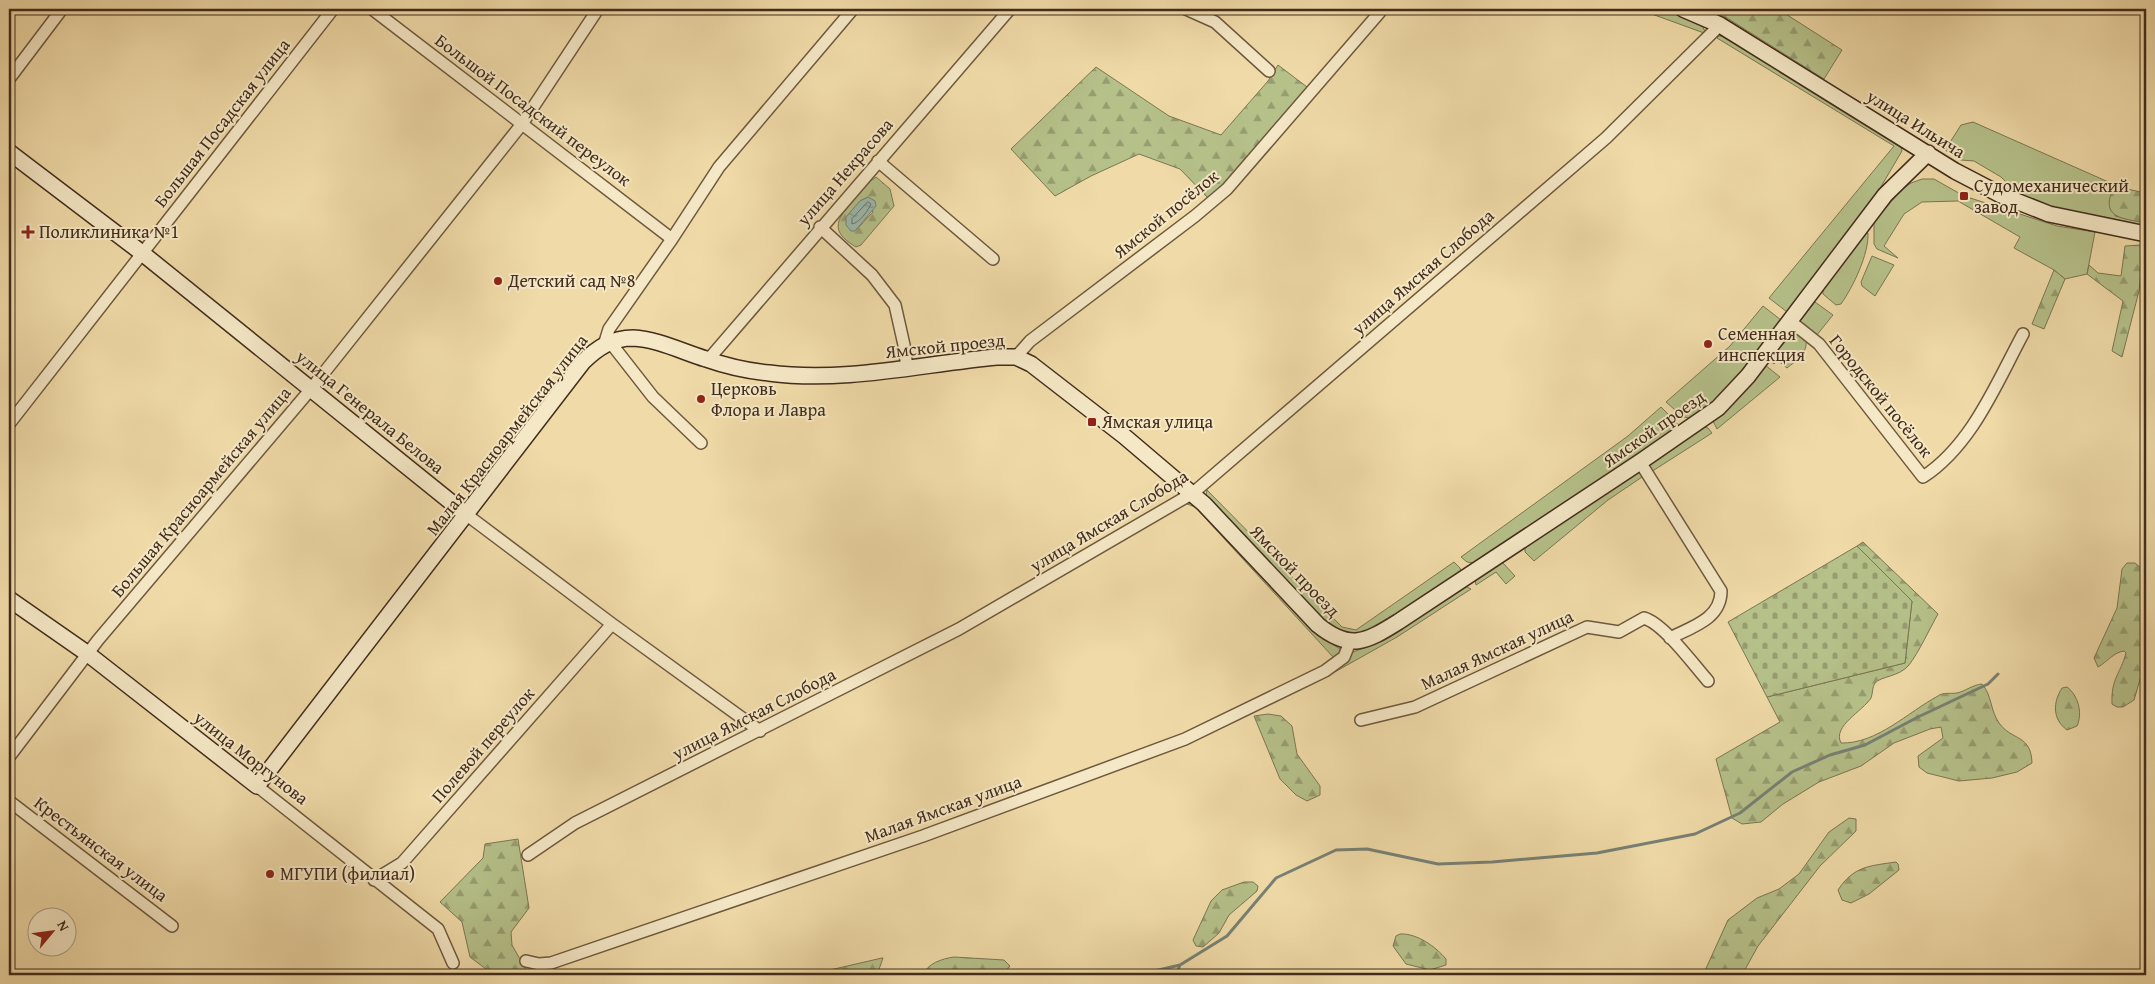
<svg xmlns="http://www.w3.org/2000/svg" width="2155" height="984" font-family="'Gentium Book Plus',serif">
<defs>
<pattern id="forest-firs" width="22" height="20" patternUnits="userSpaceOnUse" patternTransform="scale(1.25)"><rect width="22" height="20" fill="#b6c18a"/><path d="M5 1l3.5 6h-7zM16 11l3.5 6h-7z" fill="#969d70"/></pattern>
<pattern id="cemetery-stones" width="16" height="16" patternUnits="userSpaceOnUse" patternTransform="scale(1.25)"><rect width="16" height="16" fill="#b6c18a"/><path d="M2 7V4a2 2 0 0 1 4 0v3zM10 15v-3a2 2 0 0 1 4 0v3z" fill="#969d70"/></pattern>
<pattern id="water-ripples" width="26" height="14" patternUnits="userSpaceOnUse" patternTransform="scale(1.25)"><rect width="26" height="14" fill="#9bbaaf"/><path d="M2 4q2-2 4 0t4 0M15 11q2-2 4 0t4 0" fill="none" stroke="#80978e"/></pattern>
</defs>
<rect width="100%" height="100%" fill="#f0dba8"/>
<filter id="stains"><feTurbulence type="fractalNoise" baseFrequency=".004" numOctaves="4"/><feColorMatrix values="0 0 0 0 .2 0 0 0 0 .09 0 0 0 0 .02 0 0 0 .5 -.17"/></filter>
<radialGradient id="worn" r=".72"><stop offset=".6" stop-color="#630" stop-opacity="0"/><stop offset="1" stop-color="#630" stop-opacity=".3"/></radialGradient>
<!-- green -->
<path fill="#b6c18a" stroke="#7c7653" d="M 1638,9 L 1663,9 L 1702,26 L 1705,31 L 1704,33 Z
M 1719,36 L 1725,36 L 1901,146 L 1902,151 L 1879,190 L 1787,312 L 1769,298 L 1894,146 L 1717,38 Z
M 1973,122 L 2122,188 L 2116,189 L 2115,216 L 2146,223 L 2146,226 L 2050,207 L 2033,201 L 2016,192 L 2001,177 L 1974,161 L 1961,160 L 1945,150 L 1961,125 Z
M 1922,179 L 1934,179 L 1964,196 L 2057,226 L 2095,232 L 2087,274 L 2065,279 L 2054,270 L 2014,248 L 2020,237 L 1958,201 L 1922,202 L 1904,214 L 1884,246 L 1898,258 L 1877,249 L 1874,244 L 1874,222 L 1901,190 L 1911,183 Z
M 1865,232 L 1868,233 C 1869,254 1853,287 1841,304 L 1836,305 L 1823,294 L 1823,289 Z
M 1872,256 L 1894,265 L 1875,296 L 1862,286 L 1861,282 Z
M 1815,302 L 1833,315 L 1816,336 L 1801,324 L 1800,321 Z
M 1763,306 L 1781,320 C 1758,350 1724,402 1690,418 L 1683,417 L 1666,402 L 1730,346 Z
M 1795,331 L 1806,340 C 1808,353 1796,361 1787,368 L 1777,360 L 1774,364 L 1769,360 Z
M 1765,365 L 1780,377 L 1717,429 L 1713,421 L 1742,394 Z
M 1661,407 L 1677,423 L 1676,429 L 1475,563 L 1467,562 L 1461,557 L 1628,436 Z
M 1704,427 L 1708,428 L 1712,433 L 1651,472 L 1648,465 L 1649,463 Z
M 1639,471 L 1645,475 L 1608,500 L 1534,561 L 1525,552 L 1525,548 Z
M 1207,490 L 1342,627 L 1356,630 L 1454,562 L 1460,568 L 1461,572 L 1371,631 L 1352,635 L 1336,629 L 1322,618 L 1210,501 L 1206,495 Z
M 1189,503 L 1195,504 L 1315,632 L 1340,649 L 1339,654 L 1334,658 L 1195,507 L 1187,504 Z
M 1502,562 L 1515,576 L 1506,584 L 1496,572 L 1476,585 L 1475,580 Z
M 1465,586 L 1471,589 L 1397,637 L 1333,673 L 1333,670 L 1353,652 L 1377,643 Z"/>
<!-- forest -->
<path fill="url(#forest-firs)" stroke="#7c7653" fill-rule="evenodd" d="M 1706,9 L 1778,9 L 1842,50 L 1824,79 L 1727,18 Z
M 1278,65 L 1307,87 L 1223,184 L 1208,198 L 1180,169 L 1139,154 L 1091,176 L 1055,196 L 1011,149 L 1096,67 L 1169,116 L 1221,135 L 1268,81 Z
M 876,177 L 890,189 L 894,206 L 861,245 L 856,247 C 827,230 838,218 856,197 C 862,191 868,182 876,177 ZM 868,197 L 873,212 L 855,231 L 860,201 Z
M 2122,188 L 2146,193 L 2146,223 C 2130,219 2104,220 2110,197 C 2112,191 2116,189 2122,188 Z
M 2140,245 L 2146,247 L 2146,267 L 2141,272 L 2139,291 L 2122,357 L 2112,351 L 2123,301 L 2087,274 L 2089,265 L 2098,273 L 2121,276 L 2125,246 Z
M 2054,270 L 2065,279 L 2044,329 L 2032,324 Z
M 1863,542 L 1938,614 C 1930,628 1919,652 1909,665 C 1899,677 1881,676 1875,683 C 1872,687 1873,693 1871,698 C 1863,711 1832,726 1841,743 C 1877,744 1908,712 1938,696 C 1943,692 1950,694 1957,693 C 1966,691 1972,685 1982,684 C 1992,695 1990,710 1999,723 C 2012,741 2031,734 2032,763 L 2017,772 L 1992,778 L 1959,781 L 1927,773 L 1919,767 L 1918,756 L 1943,738 L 1941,727 L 1930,729 L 1894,743 L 1861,766 L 1819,782 L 1783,804 L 1761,822 L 1742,824 L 1732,818 L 1716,759 L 1780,722 L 1767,697 L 1905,663 L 1912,601 L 1857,546 Z
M 2127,563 L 2135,563 L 2146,572 L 2146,659 L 2134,700 L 2123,707 L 2117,707 L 2112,704 C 2111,678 2120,675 2126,653 L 2124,651 C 2114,652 2107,662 2098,667 L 2094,658 L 2117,608 L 2122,569 Z
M 2067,687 C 2078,695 2083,713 2077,726 L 2067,730 C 2052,719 2053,702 2062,688 Z
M 1268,714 L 1281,716 L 1292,726 L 1297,754 L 1320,786 L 1320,795 L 1307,801 L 1296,795 L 1280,779 L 1254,716 Z
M 1849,818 L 1856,819 L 1856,831 L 1820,866 L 1758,946 L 1742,975 L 1703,975 L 1728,920 L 1757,898 L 1779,889 L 1799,874 L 1829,832 Z
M 518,839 L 529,908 L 511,932 L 512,945 L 529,975 L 494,975 L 470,957 L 462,922 L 440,902 L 483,858 L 485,844 Z
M 1896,862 L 1898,864 L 1899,870 L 1869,894 L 1851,903 L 1842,900 L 1838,890 C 1854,866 1869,866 1896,862 Z
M 1244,882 L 1253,882 L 1258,886 L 1257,891 L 1229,915 L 1219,933 L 1203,947 L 1196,946 L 1193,940 L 1211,901 L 1222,890 Z
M 1400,934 C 1417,933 1436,947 1446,959 L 1446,965 L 1430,970 L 1406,964 L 1393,946 L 1396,936 Z
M 954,957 L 1004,960 L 1010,966 L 1003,975 L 922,975 C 929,963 941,959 954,957 Z
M 883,958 L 877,975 L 808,975 L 882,958 Z"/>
<!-- cemetery -->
<path fill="url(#cemetery-stones)" stroke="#7c7653" d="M 1857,546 L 1912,601 L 1905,663 L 1767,697 L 1728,622 Z"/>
<!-- water -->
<path fill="url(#water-ripples)" stroke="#778174" d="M 868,197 L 875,201 L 876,206 L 855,231 L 851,231 L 846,225 L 846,217 L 860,201 Z"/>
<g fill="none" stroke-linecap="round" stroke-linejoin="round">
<!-- shore -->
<path stroke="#6e7366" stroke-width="1" d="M 868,202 L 871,204 C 868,211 859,223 852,224 L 852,219 Z"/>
<!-- stream -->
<path stroke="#778174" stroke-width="3" d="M 969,975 L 980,974 L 1003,975
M 1137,975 L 1180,965
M 1176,975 L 1180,965 L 1227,936 L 1276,878 L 1336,850 L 1367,849 L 1438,864 L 1492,862 L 1597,853 L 1695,834 L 1740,813 L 1792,772 L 1830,755 L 1865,745 L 1918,717 L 1988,684 L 1998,674"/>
<!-- street casing -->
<g stroke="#6e583f" stroke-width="14">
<path id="street" d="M 372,9 L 672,239
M 1186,9 L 1215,22 L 1269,71
M 9,79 L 62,9
M 878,161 L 993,259
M 820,227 L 872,275 L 895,305 L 904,345 L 907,368
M 1790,321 L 1819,344 L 1923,477 C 1972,445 1996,384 2023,334
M 610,342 L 653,397 L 701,443
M 604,345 L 609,329 L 672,239 L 719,167 L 853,9
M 1016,357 L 1030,341 L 1195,216 L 1227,189 L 1380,12
M 708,360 L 1010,9
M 9,424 L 333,9
M 1640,462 L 1721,591 C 1721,619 1692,627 1670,638
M 467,515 L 612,624 L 760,731
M 1361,720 L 1415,707 L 1587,627 L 1619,632 L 1644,618 C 1664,624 1693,664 1708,681
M 9,757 L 98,640 L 311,389 L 522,124 L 598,9
M 257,786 L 438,929 L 453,963
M 9,801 L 172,926
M 528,855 L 575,823 L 959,629 L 1193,493 L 1606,138 L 1720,25
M 374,880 L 402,863 L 612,624
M 526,961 L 539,964 L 551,963 L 923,836 L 1185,739 L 1325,671 L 1344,657 L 1350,642"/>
</g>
<!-- secondary casing -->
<g stroke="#422c1c" stroke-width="18">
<path id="secondary" d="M 1683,9 L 1720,25 L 1955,171 L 2001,195 L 2049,214 L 2146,234
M 9,152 L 142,253 L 467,515
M 9,599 L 88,654 L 257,786 L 583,362 C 597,348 612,338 633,338 C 657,339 683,352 706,359 C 726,366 748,371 769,373 C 845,383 921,364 997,357 L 1016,357 L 1031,364 L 1124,436 L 1204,504 L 1318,625 C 1350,651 1366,642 1398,622 L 1640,462 L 1718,408 L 1748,376 L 1885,195 L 1928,153"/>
</g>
<!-- street -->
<use href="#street" stroke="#f5e8c6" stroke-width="11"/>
<!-- secondary -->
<use href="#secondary" stroke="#f5e8c6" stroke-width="15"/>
</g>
<!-- markers -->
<g fill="#8f2418" stroke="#f5e8c6" stroke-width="2">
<rect x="1959" y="191" width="10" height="10" rx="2.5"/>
<path d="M25.5 224.5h5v5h5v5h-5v5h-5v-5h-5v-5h5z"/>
<circle cx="498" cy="281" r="5"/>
<circle cx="1708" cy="344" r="5"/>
<circle cx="701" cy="399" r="5"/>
<rect x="1087" y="417" width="10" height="10" rx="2.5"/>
<circle cx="270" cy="874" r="5"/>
</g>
<g text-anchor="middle" stroke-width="4" stroke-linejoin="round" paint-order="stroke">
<!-- street labels -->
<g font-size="18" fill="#422c1c" stroke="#f5e8c6">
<text transform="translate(533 110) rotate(37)" y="6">Большой Посадский переулок</text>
<text transform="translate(222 123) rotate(-52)" y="6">Большая Посадская улица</text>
<text transform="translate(1916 124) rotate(32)" y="6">улица Ильича</text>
<text transform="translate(845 172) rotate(-49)" y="6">улица Некрасова</text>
<text transform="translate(1166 214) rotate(-39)" y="6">Ямской посёлок</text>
<text transform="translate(1423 272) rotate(-41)" y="6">улица Ямская Слобода</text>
<text transform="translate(945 346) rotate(-6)" y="6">Ямской проезд</text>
<text transform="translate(1881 396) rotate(51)" y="6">Городской посёлок</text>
<text transform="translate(370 412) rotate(39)" y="6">улица Генерала Белова</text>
<text transform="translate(1654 429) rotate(-35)" y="6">Ямской проезд</text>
<text transform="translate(507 435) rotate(-52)" y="6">Малая Красноармейская улица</text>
<text transform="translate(201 492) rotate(-50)" y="6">Большая Красноармейская улица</text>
<text transform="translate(1109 521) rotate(-31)" y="6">улица Ямская Слобода</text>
<text transform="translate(1295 571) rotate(46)" y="6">Ямской проезд</text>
<text transform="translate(1497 650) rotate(-25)" y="6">Малая Ямская улица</text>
<text transform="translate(754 714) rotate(-27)" y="6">улица Ямская Слобода</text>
<text transform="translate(483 745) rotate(-49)" y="6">Полевой переулок</text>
<text transform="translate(251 758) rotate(38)" y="6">улица Моргунова</text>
<text transform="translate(943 809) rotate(-20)" y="6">Малая Ямская улица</text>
<text transform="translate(101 849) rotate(37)" y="6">Крестьянская улица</text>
</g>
<!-- poi labels -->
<g font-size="18" fill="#422c1c" stroke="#f5e8c6" text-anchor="start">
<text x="1974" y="192">Судомеханический<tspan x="1974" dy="21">завод</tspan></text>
<text x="39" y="238">Поликлиника №1</text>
<text x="508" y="287">Детский сад №8</text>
<text x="1718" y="340">Семенная<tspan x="1718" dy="21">инспекция</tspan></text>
<text x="711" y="395">Церковь<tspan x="711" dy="21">Флора и Лавра</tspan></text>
<text x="1102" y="428">Ямская улица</text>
<text x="280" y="880">МГУПИ (филиал)</text>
</g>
</g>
<!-- margin -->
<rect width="2155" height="984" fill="none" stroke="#f0dba8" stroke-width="30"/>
<rect x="10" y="10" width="2135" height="964" fill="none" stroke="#422c1c" stroke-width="2.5"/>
<rect x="15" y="15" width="2125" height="954" fill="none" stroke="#422c1c"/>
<!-- north arrow -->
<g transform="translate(52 932) rotate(61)"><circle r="24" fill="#f5e8c6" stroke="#ad9d82"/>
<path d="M0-4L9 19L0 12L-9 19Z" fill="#8f2418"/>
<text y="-8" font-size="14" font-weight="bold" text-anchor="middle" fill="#422c1c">N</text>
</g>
<rect width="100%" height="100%" filter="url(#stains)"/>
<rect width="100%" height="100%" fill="url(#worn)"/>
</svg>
